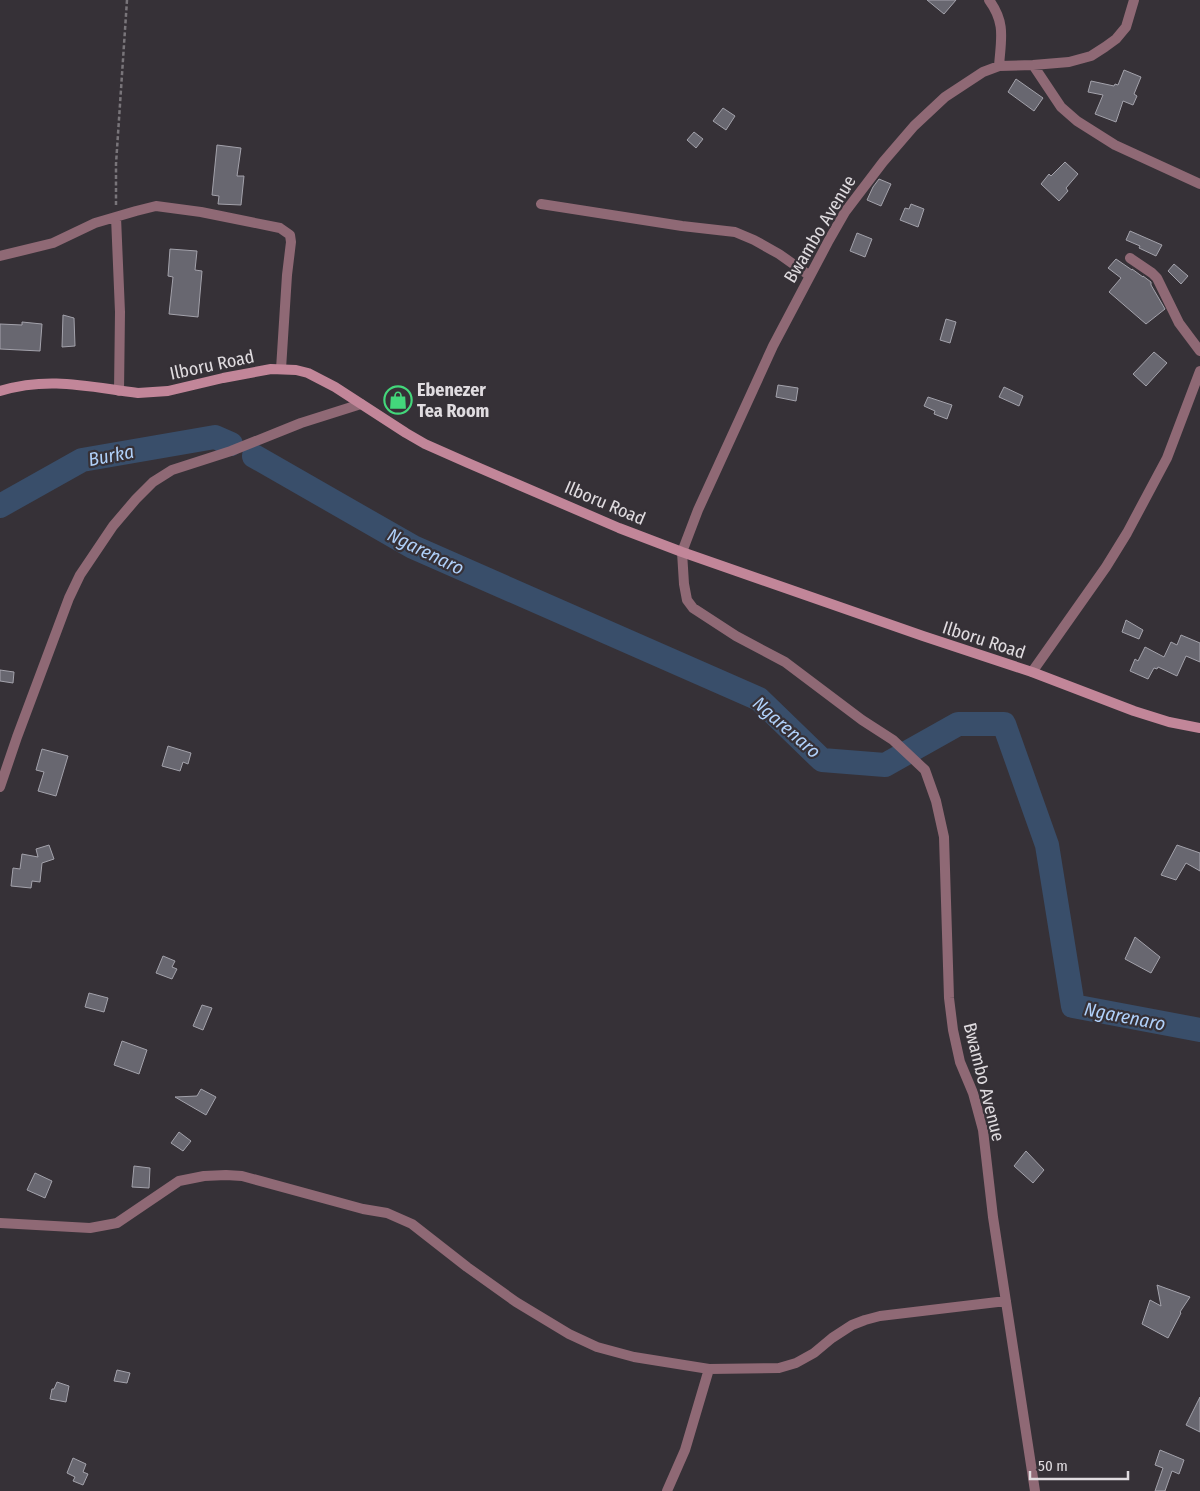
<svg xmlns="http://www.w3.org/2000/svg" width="1200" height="1491" font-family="'Fira Sans Condensed',sans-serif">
<rect width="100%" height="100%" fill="#363137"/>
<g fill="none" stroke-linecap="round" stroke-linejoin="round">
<!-- river -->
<path stroke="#394e6a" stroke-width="24" d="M 254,456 L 413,547 L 759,699 L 822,760 L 885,765 L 958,724 L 1004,724 L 1047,845 L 1073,1006 L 1200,1030
M 0,506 L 82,460 L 215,437 L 231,444"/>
</g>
<!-- building -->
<path fill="#686770" stroke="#a3a2ab" d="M 927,0 L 956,0 L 944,14 Z
M 1124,70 L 1141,77 L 1134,94 L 1137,96 L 1133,105 L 1123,101 L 1116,122 L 1095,114 L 1103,95 L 1088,92 L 1091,81 L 1114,86 L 1115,84 L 1118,85 Z
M 1016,79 L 1043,98 L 1034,111 L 1008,92 Z
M 723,108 L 735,116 L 726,130 L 713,121 Z
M 694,132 L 703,139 L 696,148 L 687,140 Z
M 217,145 L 241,148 L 237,176 L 244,176 L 241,205 L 218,204 L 219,196 L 212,195 Z
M 1065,162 L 1078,174 L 1066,188 L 1068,191 L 1059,201 L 1041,184 L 1049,174 L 1051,176 Z
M 879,179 L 891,184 L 881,206 L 867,200 L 873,187 Z
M 911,204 L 924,209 L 918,227 L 900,220 L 905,208 L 909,209 Z
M 1130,231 L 1162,245 L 1156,256 L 1139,248 L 1140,246 L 1126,240 Z
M 857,233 L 872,239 L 865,257 L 850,251 Z
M 170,249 L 197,251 L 195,270 L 202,271 L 198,317 L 169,314 L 173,277 L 168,276 Z
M 1116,259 L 1132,270 L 1132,269 L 1143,277 L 1143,276 L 1151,282 L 1151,285 L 1165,309 L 1146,324 L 1109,292 L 1121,278 L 1108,268 Z
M 1174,264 L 1188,276 L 1181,284 L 1168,271 Z
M 63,315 L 74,318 L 75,346 L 62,347 Z
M 946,319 L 956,322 L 950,343 L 940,340 Z
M 22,322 L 42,324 L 40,351 L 0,349 L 0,324 L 22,325 Z
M 1154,352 L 1167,363 L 1146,386 L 1133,374 Z
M 778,385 L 798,388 L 796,401 L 776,397 Z
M 1004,387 L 1023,396 L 1019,406 L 999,397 Z
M 928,397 L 952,405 L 947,419 L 934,414 L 935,411 L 924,406 Z
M 1126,620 L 1143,630 L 1139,639 L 1122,632 Z
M 1181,635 L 1200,643 L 1200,662 L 1186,656 L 1177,676 L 1158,667 L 1157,669 L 1154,668 L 1148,679 L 1130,671 L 1135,659 L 1138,661 L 1145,647 L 1164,657 L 1171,642 L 1177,645 Z
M 0,670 L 14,672 L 13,683 L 0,681 Z
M 168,746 L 191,753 L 188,764 L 183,762 L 180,771 L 162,766 Z
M 42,749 L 68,756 L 56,796 L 38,791 L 44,772 L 36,770 Z
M 49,845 L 54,859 L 42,863 L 40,882 L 32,881 L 31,888 L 11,886 L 13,868 L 20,869 L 22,854 L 38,857 L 36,849 Z
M 1177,845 L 1200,853 L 1200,871 L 1186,863 L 1176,880 L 1161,875 Z
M 1135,937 L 1160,957 L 1151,973 L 1125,959 Z
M 163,956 L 175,961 L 172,967 L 177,969 L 172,979 L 156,973 Z
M 89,993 L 108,998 L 104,1012 L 85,1007 Z
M 202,1005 L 212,1008 L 203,1030 L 193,1026 Z
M 122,1041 L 147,1050 L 139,1074 L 114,1065 Z
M 201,1089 L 216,1097 L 206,1115 L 175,1097 L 197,1096 Z
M 179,1132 L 191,1141 L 183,1151 L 171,1143 Z
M 1026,1151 L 1044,1170 L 1033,1183 L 1014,1166 Z
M 134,1166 L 150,1168 L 149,1188 L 132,1187 Z
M 35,1173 L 52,1181 L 45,1198 L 27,1190 Z
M 1157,1285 L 1190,1297 L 1180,1312 L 1181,1313 L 1168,1338 L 1142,1324 L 1150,1300 L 1161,1306 Z
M 117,1370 L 130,1373 L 127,1383 L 114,1381 Z
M 57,1382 L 69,1386 L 66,1402 L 50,1399 L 52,1389 L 54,1389 Z
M 1200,1397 L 1200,1432 L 1186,1425 Z
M 1160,1450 L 1184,1460 L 1179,1474 L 1172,1471 L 1165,1491 L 1155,1491 L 1163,1468 L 1155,1465 Z
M 73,1458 L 86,1464 L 83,1472 L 88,1474 L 83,1485 L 73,1481 L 75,1477 L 67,1473 Z"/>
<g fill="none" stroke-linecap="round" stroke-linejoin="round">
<!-- path -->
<path stroke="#79757a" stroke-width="2.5" stroke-dasharray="4 2.5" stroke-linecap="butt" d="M 116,205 L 116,164 L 127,0"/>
<!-- street -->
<path stroke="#8f6975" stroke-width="10" d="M 989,0 C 1006,23 1001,39 999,66
M 1033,65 L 1061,107 L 1077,121 L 1115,145 L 1200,184
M 541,204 L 682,226 L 735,232 L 754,240 L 779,254 L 810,276
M 116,217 L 120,312 L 119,391
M 0,256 L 53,243 L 95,223 L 136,211 L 156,206 L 201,212 L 280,228 L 290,235 L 291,242 L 287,275 L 281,369
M 1130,258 L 1152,273 L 1157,278 L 1179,323 L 1200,351
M 1032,672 L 1106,567 L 1127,533 L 1167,458 L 1200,371
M 0,787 L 17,737 L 69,598 L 80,575 L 113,526 L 136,499 L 153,482 L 172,470 L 231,451 L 301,423 L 361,404
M 0,1223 L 90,1228 L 117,1223 L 179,1181 L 204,1176 L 226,1175 L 242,1176 L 363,1209 L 387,1213 L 412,1224 L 467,1267 L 516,1302 L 569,1334 L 597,1347 L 634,1357 L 709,1369 L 779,1368 L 796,1363 L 814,1353 L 832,1338 L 852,1325 L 865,1320 L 880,1316 L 1006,1301
M 667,1491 L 685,1450 L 709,1369
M 1035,1491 L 993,1217 L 983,1130 L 973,1093 L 960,1062 L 953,1030 L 949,998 L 944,837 L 936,801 L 925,770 L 893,740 L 862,720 L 785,662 L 736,636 L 693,608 L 687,600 L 684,584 L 682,552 L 698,510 L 773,346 L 829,240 L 845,212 L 883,162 L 914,126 L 945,97 L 983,72 L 999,66 L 1033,65 L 1069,62 L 1091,56 L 1105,47 L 1116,39 L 1126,27 L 1134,0"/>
<!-- secondary -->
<path stroke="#c28699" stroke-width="10" d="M 0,391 C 49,376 89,387 138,393 L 168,391 L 223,378 L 271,369 L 296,370 L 308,373 L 335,387 L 406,433 L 425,444 L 468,463 L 619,528 L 682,552 L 923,636 L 1032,672 L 1134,711 L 1169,722 L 1200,728"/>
</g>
<!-- icons -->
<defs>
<g id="shop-ring" transform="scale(1.4375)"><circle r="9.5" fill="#363137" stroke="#43d77b" stroke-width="1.5"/><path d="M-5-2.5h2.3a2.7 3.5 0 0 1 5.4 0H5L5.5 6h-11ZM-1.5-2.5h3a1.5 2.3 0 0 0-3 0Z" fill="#43d77b"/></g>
</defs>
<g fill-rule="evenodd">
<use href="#shop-ring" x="398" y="400"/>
</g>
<g text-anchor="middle" stroke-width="4.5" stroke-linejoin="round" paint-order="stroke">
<!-- street labels -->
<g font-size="18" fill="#e0dce0" stroke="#363137">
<text transform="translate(820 229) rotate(-59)" y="6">Bwambo Avenue</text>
<text transform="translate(212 365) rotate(-12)" y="6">Ilboru Road</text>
<text transform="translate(605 503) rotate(23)" y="6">Ilboru Road</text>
<text transform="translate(984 640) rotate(18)" y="6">Ilboru Road</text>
<text transform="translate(984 1082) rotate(76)" y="6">Bwambo Avenue</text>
</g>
<!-- poi labels -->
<g font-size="18" font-weight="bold" fill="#e0dce0" stroke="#363137" text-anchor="start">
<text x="417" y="396">Ebenezer<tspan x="417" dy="21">Tea Room</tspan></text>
</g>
<!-- water labels -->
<g font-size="19" font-style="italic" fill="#b0d0f9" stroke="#363137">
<text transform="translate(111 455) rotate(-11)" y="7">Burka</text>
<text transform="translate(426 551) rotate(26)" y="7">Ngarenaro</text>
<text transform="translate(787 727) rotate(41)" y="7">Ngarenaro</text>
<text transform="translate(1125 1016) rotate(11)" y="7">Ngarenaro</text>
</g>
</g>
<!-- scale -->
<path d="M1030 1471v8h98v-8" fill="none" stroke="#e0dce0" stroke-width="2.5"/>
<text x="1038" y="1471" font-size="15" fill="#e0dce0" stroke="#363137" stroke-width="4" paint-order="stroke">50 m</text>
</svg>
